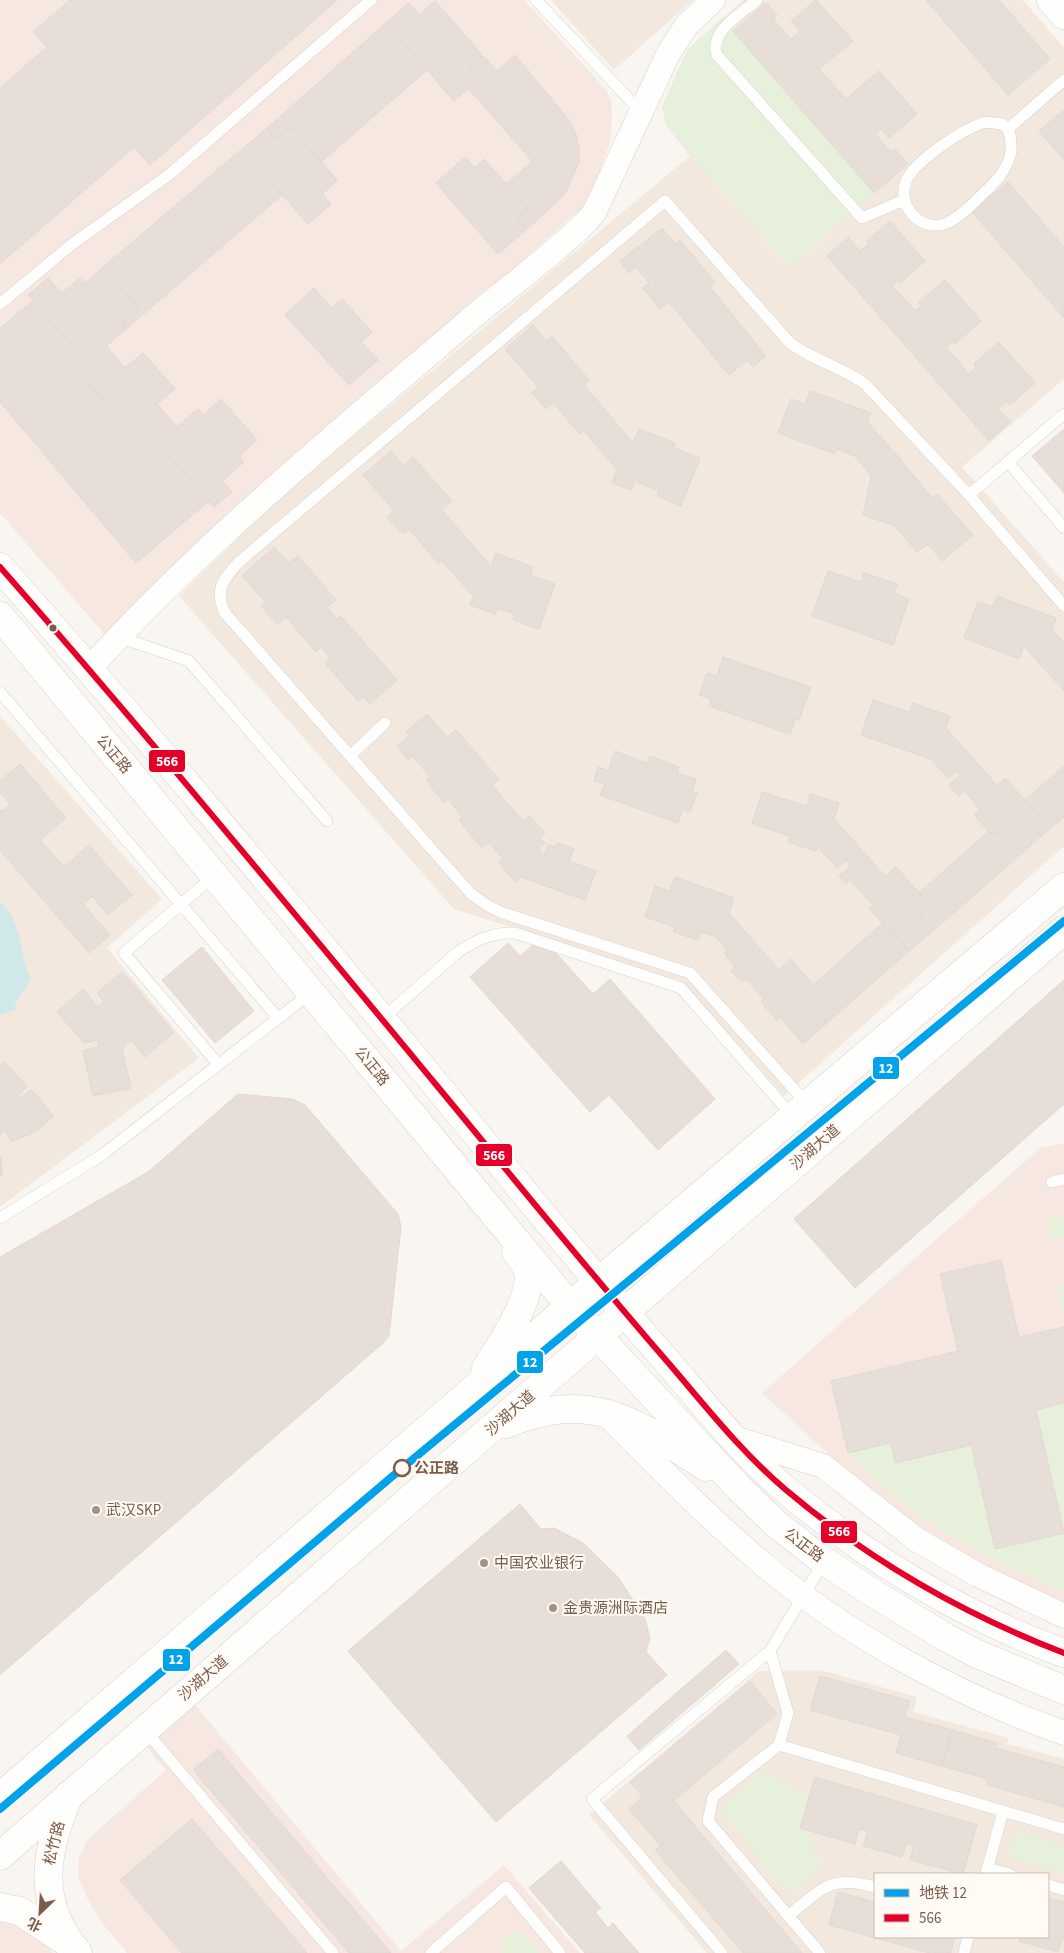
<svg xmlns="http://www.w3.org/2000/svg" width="1064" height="1953" font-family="'Source Sans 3','Noto Sans SC',sans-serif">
<rect width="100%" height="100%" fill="#f9f5f0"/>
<!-- residential -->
<path fill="#f2e8de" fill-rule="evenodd" d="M 551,0 L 693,0 L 614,70 Z
M 743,0 L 1023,0 L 1064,48 L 1064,379 L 962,467 L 1064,582 L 1064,846 L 784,1096 L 681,981 L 454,909 L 179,596 L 277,500 L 690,156 L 666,125 L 662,107 L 687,50 Z
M 0,716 L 162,899 L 107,948 L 199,1058 L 0,1207 Z
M 820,1670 L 917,1697 L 913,1712 L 1009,1738 L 1007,1744 L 1064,1759 L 1064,1953 L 707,1953 L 589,1815 L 759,1671 ZM 875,1874 L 1048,1874 L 1048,1937 L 875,1937 Z"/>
<!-- commercial -->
<path fill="#f6e8e1" d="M 0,0 L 524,0 L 593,75 L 606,90 L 612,102 L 611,139 L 595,185 L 583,207 L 123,616 L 106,636 L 0,513 Z
M 1064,1143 L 1064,1602 L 989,1568 L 906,1518 L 838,1463 L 762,1393 L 1040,1148 Z
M 190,1699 L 401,1951 L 504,1865 L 580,1953 L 127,1953 L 103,1924 L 89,1902 L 78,1877 L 79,1857 L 89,1838 L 166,1770 L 143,1743 Z
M 0,1921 L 16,1925 L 41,1938 L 53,1953 L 0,1953 Z"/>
<!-- green -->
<path fill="#e7f0db" d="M 722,18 L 874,193 L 789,268 L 666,125 L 662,107 L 687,50 Z
M 1064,1216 L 1064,1237 L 1051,1240 L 1047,1219 Z
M 1064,1284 L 1064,1316 L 1058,1285 Z
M 1064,1403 L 1064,1527 L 1036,1410 Z
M 891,1443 L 896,1463 L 971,1445 L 995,1549 L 1064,1533 L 1064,1592 C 986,1559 906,1517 848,1453 Z
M 762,1772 L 809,1796 L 806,1829 L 820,1869 L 789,1894 L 723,1812 L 726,1802 Z
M 1015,1831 L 1064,1846 L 1064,1874 L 1007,1857 Z
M 516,1931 L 524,1935 L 540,1953 L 502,1953 L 502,1940 L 508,1933 Z"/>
<!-- water -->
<path fill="#d0e8ea" d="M 0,902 C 23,922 19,954 31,979 L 14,1006 L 18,1009 L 0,1015 Z"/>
<!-- building -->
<path fill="#e6ded7" stroke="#e2d8d2" d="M 70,0 L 337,0 L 150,165 L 134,147 L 0,264 L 0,88 L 47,47 L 33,32 Z
M 816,0 L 853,41 L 819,69 L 846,99 L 879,71 L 917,114 L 889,138 L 881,129 L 875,134 L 891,152 L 895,149 L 908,164 L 874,193 L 733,31 L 766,3 L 777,15 L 773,19 L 791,39 L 800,31 L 791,21 Z
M 926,0 L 999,0 L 1050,59 L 1008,95 Z
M 435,1 L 483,56 L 469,69 L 478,80 L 454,101 L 386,23 L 409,3 L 419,15 Z
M 386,23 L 427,70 L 321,162 L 291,127 L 276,140 L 266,129 Z
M 515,55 L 569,120 L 576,134 L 579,148 L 579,162 L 568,188 L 561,198 L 527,229 L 517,218 L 528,208 L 507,184 L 532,161 L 468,88 L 478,80 L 469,69 L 483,56 L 497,71 Z
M 1064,110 L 1064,160 L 1039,131 Z
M 291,127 L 337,180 L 322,194 L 331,204 L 308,224 L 242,149 L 266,129 L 276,140 Z
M 242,149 L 282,195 L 126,329 L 121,323 L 139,308 L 103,267 Z
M 465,157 L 475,168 L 484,159 L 528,208 L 517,218 L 527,229 L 498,254 L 436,183 Z
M 1008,182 L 1064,247 L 1064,318 L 972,212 Z
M 890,221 L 925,261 L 900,283 L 898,280 L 892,285 L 915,311 L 921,306 L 918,303 L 945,280 L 981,321 L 955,344 L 953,341 L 946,347 L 969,374 L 976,367 L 974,364 L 999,342 L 1035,383 L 1010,405 L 1007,401 L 998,409 L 1010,422 L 989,441 L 827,256 L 848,237 L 860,251 L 869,244 L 867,241 Z
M 662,228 L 675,244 L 680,240 L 715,282 L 709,286 L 766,356 L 753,367 L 747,360 L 729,375 L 669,302 L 660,309 L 643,288 L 649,283 L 636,267 L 629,273 L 620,261 Z
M 103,267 L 139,308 L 121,323 L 126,329 L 106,346 L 125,368 L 143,353 L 175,389 L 157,404 L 177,427 L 198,409 L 204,415 L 221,399 L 257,440 L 239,456 L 244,462 L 222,481 L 232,492 L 214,507 L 146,429 L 137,438 L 89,384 L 98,376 L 28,295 L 48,278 L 62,293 L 80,278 L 85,283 Z
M 314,288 L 332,308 L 342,299 L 372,332 L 361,342 L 378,360 L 349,385 L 285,315 Z
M 33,301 L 98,376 L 89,384 L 137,438 L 146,429 L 209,501 L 136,563 L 0,402 L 0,328 Z
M 533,325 L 546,341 L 552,336 L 572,360 L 589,380 L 584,385 L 633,443 L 639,429 L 675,443 L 674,448 L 700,458 L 681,506 L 657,496 L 659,491 L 635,481 L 631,490 L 612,483 L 617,470 L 584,431 L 580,434 L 553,403 L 546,409 L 532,393 L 539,388 L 505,349 Z
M 810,391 L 871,413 L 867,422 L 896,454 L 871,476 L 855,456 L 837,449 L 835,454 L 778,433 L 791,399 L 805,404 Z
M 1064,429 L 1064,493 L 1032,456 Z
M 391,451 L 403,466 L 413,457 L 452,501 L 442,510 L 491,566 L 496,553 L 533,567 L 530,575 L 555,584 L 539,629 L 513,620 L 515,614 L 497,608 L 495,614 L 470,605 L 473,596 L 442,561 L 439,564 L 409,529 L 403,534 L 387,517 L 394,511 L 363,475 Z
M 896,454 L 932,498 L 937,494 L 973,535 L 942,561 L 928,544 L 917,552 L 895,526 L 863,515 L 871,476 Z
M 274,547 L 289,563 L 298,556 L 336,600 L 327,607 L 337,619 L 341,616 L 397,680 L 370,704 L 363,697 L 358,701 L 325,663 L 330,658 L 321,647 L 316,652 L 286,617 L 278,625 L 261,606 L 265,602 L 242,576 Z
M 828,571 L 861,582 L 864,573 L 897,584 L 894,593 L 909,599 L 893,645 L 812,616 Z
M 997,596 L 1056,618 L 1052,629 L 1064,643 L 1064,691 L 1024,646 L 1019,659 L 964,638 L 978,602 L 993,607 Z
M 723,657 L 811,687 L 799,720 L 795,719 L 790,734 L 709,706 L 711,699 L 699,695 L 707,673 L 717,676 Z
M 873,700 L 909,712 L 913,703 L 950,716 L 946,728 L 997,785 L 1005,778 L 1038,814 L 1029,823 L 1041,836 L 1019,856 L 997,832 L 993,836 L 974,815 L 980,809 L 964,791 L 959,796 L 949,785 L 960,775 L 956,771 L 948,778 L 931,759 L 861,735 Z
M 427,714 L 447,737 L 456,730 L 499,779 L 492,785 L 508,804 L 523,821 L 530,816 L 545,833 L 540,838 L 545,843 L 539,849 L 544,855 L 548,845 L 555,847 L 557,843 L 574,849 L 569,861 L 596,871 L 585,900 L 521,877 L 515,882 L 499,862 L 503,859 L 489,842 L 482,848 L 459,820 L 462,817 L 448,799 L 444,803 L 426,780 L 430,777 L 413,756 L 408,760 L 397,746 L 409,736 L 406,732 Z
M 615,751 L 647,763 L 650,756 L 679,767 L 677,773 L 696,779 L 692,792 L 697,793 L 690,812 L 683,809 L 678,823 L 600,795 L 605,784 L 594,781 L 598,767 L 608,771 Z
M 20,764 L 66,818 L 40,840 L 64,867 L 89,845 L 132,895 L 108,915 L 92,896 L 83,904 L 110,935 L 89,953 L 0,850 L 0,809 L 2,811 L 10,804 L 0,792 L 0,781 Z
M 1064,766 L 1064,817 L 1041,836 L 1029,823 L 1038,814 L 1025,800 Z
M 762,792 L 807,806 L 810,794 L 839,803 L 834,819 L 885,876 L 896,867 L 930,905 L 919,914 L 934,930 L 909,951 L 891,931 L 901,923 L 893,914 L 883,924 L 870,909 L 873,905 L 850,880 L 846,884 L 839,876 L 850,866 L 846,860 L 837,868 L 818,846 L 816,851 L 788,842 L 790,836 L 752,824 Z
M 989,831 L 993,836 L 997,832 L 1019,856 L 934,930 L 919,914 L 930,905 L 919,893 Z
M 675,877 L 734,898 L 729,913 L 779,970 L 791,959 L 826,1000 L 816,1010 L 827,1023 L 803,1044 L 780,1017 L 777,1020 L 761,1002 L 764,999 L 746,979 L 742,982 L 731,971 L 735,967 L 724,953 L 727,950 L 716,937 L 701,932 L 698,940 L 673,932 L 675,927 L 645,917 L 655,886 L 670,891 Z
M 893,914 L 901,923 L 891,931 L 909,951 L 827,1023 L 816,1010 L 826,1000 L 813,985 Z
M 508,943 L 520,956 L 533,945 L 555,952 L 593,994 L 610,979 L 715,1099 L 658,1150 L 609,1095 L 590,1112 L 470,977 Z
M 202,947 L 254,1011 L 215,1043 L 162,980 Z
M 122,972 L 174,1032 L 145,1057 L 131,1040 L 122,1049 L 131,1088 L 93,1096 L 83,1051 L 99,1047 L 97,1040 L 84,1043 L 57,1012 L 83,989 L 98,1007 L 104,1002 L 97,993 Z
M 1064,980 L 1064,1104 L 855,1288 L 794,1219 Z
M 5,1062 L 27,1087 L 18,1095 L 21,1098 L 31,1089 L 54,1116 L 35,1132 L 11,1142 L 6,1131 L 0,1135 L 0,1066 Z
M 238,1094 L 292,1099 L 305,1105 L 398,1214 L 401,1227 L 389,1336 L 382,1344 L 0,1675 L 0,1257 L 148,1172 Z
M 0,1156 L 3,1176 L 0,1176 Z
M 1001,1260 L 1019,1337 L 1064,1327 L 1064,1403 L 1036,1410 L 1064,1533 L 995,1549 L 971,1445 L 895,1463 L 891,1443 L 848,1453 L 831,1381 L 958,1351 L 940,1274 Z
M 520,1504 L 541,1529 L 554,1528 L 583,1543 L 618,1577 L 645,1619 L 650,1638 L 646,1652 L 667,1675 L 496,1822 L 348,1651 Z
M 726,1650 L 739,1664 L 639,1750 L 627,1736 Z
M 820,1676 L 910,1701 L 905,1717 L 952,1730 L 942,1766 L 896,1753 L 901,1735 L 810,1710 Z
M 750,1681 L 777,1714 L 692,1785 L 665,1753 Z
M 952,1730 L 997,1743 L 995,1748 L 1064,1767 L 1064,1807 L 987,1785 L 988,1779 L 942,1766 Z
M 218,1749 L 391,1953 L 349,1953 L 193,1770 Z
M 665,1753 L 692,1785 L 674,1801 L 690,1820 L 660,1845 L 629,1809 L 643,1797 L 630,1782 Z
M 815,1777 L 977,1825 L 963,1874 L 910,1860 L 914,1845 L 906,1843 L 902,1857 L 863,1846 L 868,1831 L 859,1829 L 855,1844 L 800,1828 Z
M 192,1819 L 275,1915 L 307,1953 L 182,1953 L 120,1880 Z
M 690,1820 L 802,1953 L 743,1953 L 655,1850 Z
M 561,1861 L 601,1908 L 595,1912 L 608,1928 L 613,1923 L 639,1953 L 585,1953 L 529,1888 Z
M 838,1892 L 875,1902 L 875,1937 L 955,1937 L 951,1953 L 930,1953 L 829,1925 Z
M 1048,1898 L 1064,1902 L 1064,1940 L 1062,1940 L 1058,1952 L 1019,1941 L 1020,1937 L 1048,1937 Z"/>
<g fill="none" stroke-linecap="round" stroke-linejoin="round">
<!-- service casing -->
<g stroke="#d7d1cb" stroke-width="12">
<path id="service" d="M 536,0 L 641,112
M 757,0 C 741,14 709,31 717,55 L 862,218 L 904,200
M 986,122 L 1002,124 L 1008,129 C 1017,152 1006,173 988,189 C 976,200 962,216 947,223 C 920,234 895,204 907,179 C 918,159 964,128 986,122 Z
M 1008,129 L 1064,80
M 0,304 L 71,245 L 170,174 L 371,0
M 1008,462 L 1064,528
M 969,495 L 1064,414
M 119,637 L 189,661 L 327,821
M 0,692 L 278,1018
M 350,756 L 385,723
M 215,875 L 124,953 L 218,1064
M 382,1019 L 458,952 C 476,940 493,932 515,933 L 681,988 L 793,1117
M 807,1104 L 690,973 L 503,913 L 490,907 L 471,894 L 225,613 C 214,590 223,580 239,562 L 665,201 L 790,343 C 813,360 841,367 865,384 L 969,495 L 1064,606
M 1052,1182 L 1064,1179
M 0,1218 L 102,1155 L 312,992
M 770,1651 L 788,1713 L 779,1745 L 713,1797 L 708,1821 L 820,1953
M 144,1729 L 333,1953
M 779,1745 L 1064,1829
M 987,1868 L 1010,1874
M 986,1874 L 1003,1811
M 1048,1885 L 1064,1890
M 788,1916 C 822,1889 830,1874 875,1887
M 431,1953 L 506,1887 L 560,1953
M 722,1953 L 592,1799 L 770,1651 L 824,1561
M 964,1953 L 968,1937"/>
</g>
<!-- minor casing -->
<g stroke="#d7d1cb" stroke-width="25">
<path id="minor" d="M 89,669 C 204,542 338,433 467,322 C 507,288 551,257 588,220 L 595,211 L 668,54 L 686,26 L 713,0
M 607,1415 C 656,1464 704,1514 757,1559 C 844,1634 956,1695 1064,1733
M 734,1438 L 823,1466 L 917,1540 L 978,1575 L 1064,1616"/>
</g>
<!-- tertiary casing -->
<g stroke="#d7d1cb" stroke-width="29">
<path id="tertiary" d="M 1051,0 L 1064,15
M 69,1795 C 45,1852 35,1901 78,1953
M 0,1907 L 20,1911 L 68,1943"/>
</g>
<!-- secondary casing -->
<g stroke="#d9d2cb" stroke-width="29">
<path id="secondary" d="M 0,567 C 143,729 281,896 418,1063 C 500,1162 580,1263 665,1359 C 704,1404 741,1452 786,1490 C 867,1558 964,1617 1064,1653
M 0,616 L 570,1306 L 738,1487 L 775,1523 L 817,1556 L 865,1588 L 945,1637 L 977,1654 L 1064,1690
M 486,1368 C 500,1346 533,1298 528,1272 C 526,1264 521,1258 516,1252
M 506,1424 C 592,1388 635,1422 706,1467
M 0,1797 L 598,1282 L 1064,887
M 0,1856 L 1064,930"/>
</g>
<!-- service -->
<use href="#service" stroke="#fefefd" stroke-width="11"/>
<!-- minor -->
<use href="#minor" stroke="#fefefd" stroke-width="24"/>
<!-- tertiary -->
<use href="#tertiary" stroke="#fefefd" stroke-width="28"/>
<!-- secondary -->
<use href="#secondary" stroke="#fefefd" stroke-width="28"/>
<!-- bus-1 casing -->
<g stroke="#fffaf3" stroke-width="10">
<path id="bus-1" d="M 0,567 C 148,736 290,908 433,1081 C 510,1174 586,1268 665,1359 C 704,1404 740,1451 786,1490 C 869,1560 963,1614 1064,1653"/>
</g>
<!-- bus-1 -->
<use href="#bus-1" stroke="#e4002b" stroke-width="6"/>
<!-- metro-1 casing -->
<g stroke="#fffaf3" stroke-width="11">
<path id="metro-1" d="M 0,1809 L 401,1469 L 1064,921"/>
</g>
<!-- metro-1 -->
<use href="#metro-1" stroke="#00a3e9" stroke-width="8"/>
</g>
<!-- markers -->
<circle fill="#7a5c4d" stroke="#fffaf3" stroke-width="2" cx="53" cy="628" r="4.5"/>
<circle fill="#fffaf3" stroke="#7a5c4d" stroke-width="2.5" cx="402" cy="1468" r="8"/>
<g fill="#a69286" stroke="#fffaf3" stroke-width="2">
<circle cx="96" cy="1510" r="5"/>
<circle cx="484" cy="1563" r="5"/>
<circle cx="553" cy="1608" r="5"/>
</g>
<g text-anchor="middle" stroke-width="4" stroke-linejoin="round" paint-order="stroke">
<!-- street labels -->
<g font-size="15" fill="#7a5c4d" stroke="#fffaf3">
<text transform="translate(114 754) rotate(50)" y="5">公正路</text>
<text transform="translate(372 1066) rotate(51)" y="5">公正路</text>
<text transform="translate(815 1147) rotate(-41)" y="5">沙湖大道</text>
<text transform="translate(510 1413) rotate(-41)" y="5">沙湖大道</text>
<text transform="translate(804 1545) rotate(37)" y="5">公正路</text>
<text transform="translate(203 1678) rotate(-41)" y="5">沙湖大道</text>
<text transform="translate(54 1843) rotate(-76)" y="5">松竹路</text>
</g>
<!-- stop labels -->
<g font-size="15" font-weight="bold" fill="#7a5c4d" stroke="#fffaf3" text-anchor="start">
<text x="414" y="1473">公正路</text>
</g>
<!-- poi labels -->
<g font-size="15" fill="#7a5c4d" stroke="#fffaf3" text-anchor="start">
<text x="106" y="1515">武汉SKP</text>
<text x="494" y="1568">中国农业银行</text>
<text x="563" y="1613">金贵源洲际酒店</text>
</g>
</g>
<g stroke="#fffaf3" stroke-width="2">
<rect x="148" y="749" width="38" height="24" rx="5" fill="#e4002b"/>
<rect x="872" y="1056" width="28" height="24" rx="5" fill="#00a3e9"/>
<rect x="475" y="1143" width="38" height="24" rx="5" fill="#e4002b"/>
<rect x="516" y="1350" width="28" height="24" rx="5" fill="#00a3e9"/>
<rect x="820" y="1520" width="38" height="24" rx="5" fill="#e4002b"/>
<rect x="162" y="1648" width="29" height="24" rx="5" fill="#00a3e9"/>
</g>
<g font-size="14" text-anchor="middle" font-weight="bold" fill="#fff">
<text x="167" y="766">566</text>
<text x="886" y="1073">12</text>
<text x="494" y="1160">566</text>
<text x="530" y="1367">12</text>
<text x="839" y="1536">566</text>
<text x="176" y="1664">12</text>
</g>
<!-- legend -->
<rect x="874" y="1873" width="175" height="65" fill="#fffaf3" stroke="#cabbb1"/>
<rect x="884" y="1889" width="25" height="8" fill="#00a3e9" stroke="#cabbb1"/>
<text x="919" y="1898" font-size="15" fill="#7a5c4d">地铁 12</text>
<rect x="884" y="1914" width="25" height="8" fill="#e4002b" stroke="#cabbb1"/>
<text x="919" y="1923" font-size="15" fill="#7a5c4d">566</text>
<!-- north arrow -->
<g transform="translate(40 1913) rotate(205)" stroke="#fffaf3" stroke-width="4" paint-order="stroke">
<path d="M0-4L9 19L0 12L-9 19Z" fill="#7a5c4d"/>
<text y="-8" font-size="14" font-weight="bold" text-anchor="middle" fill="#7a5c4d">北</text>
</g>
</svg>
